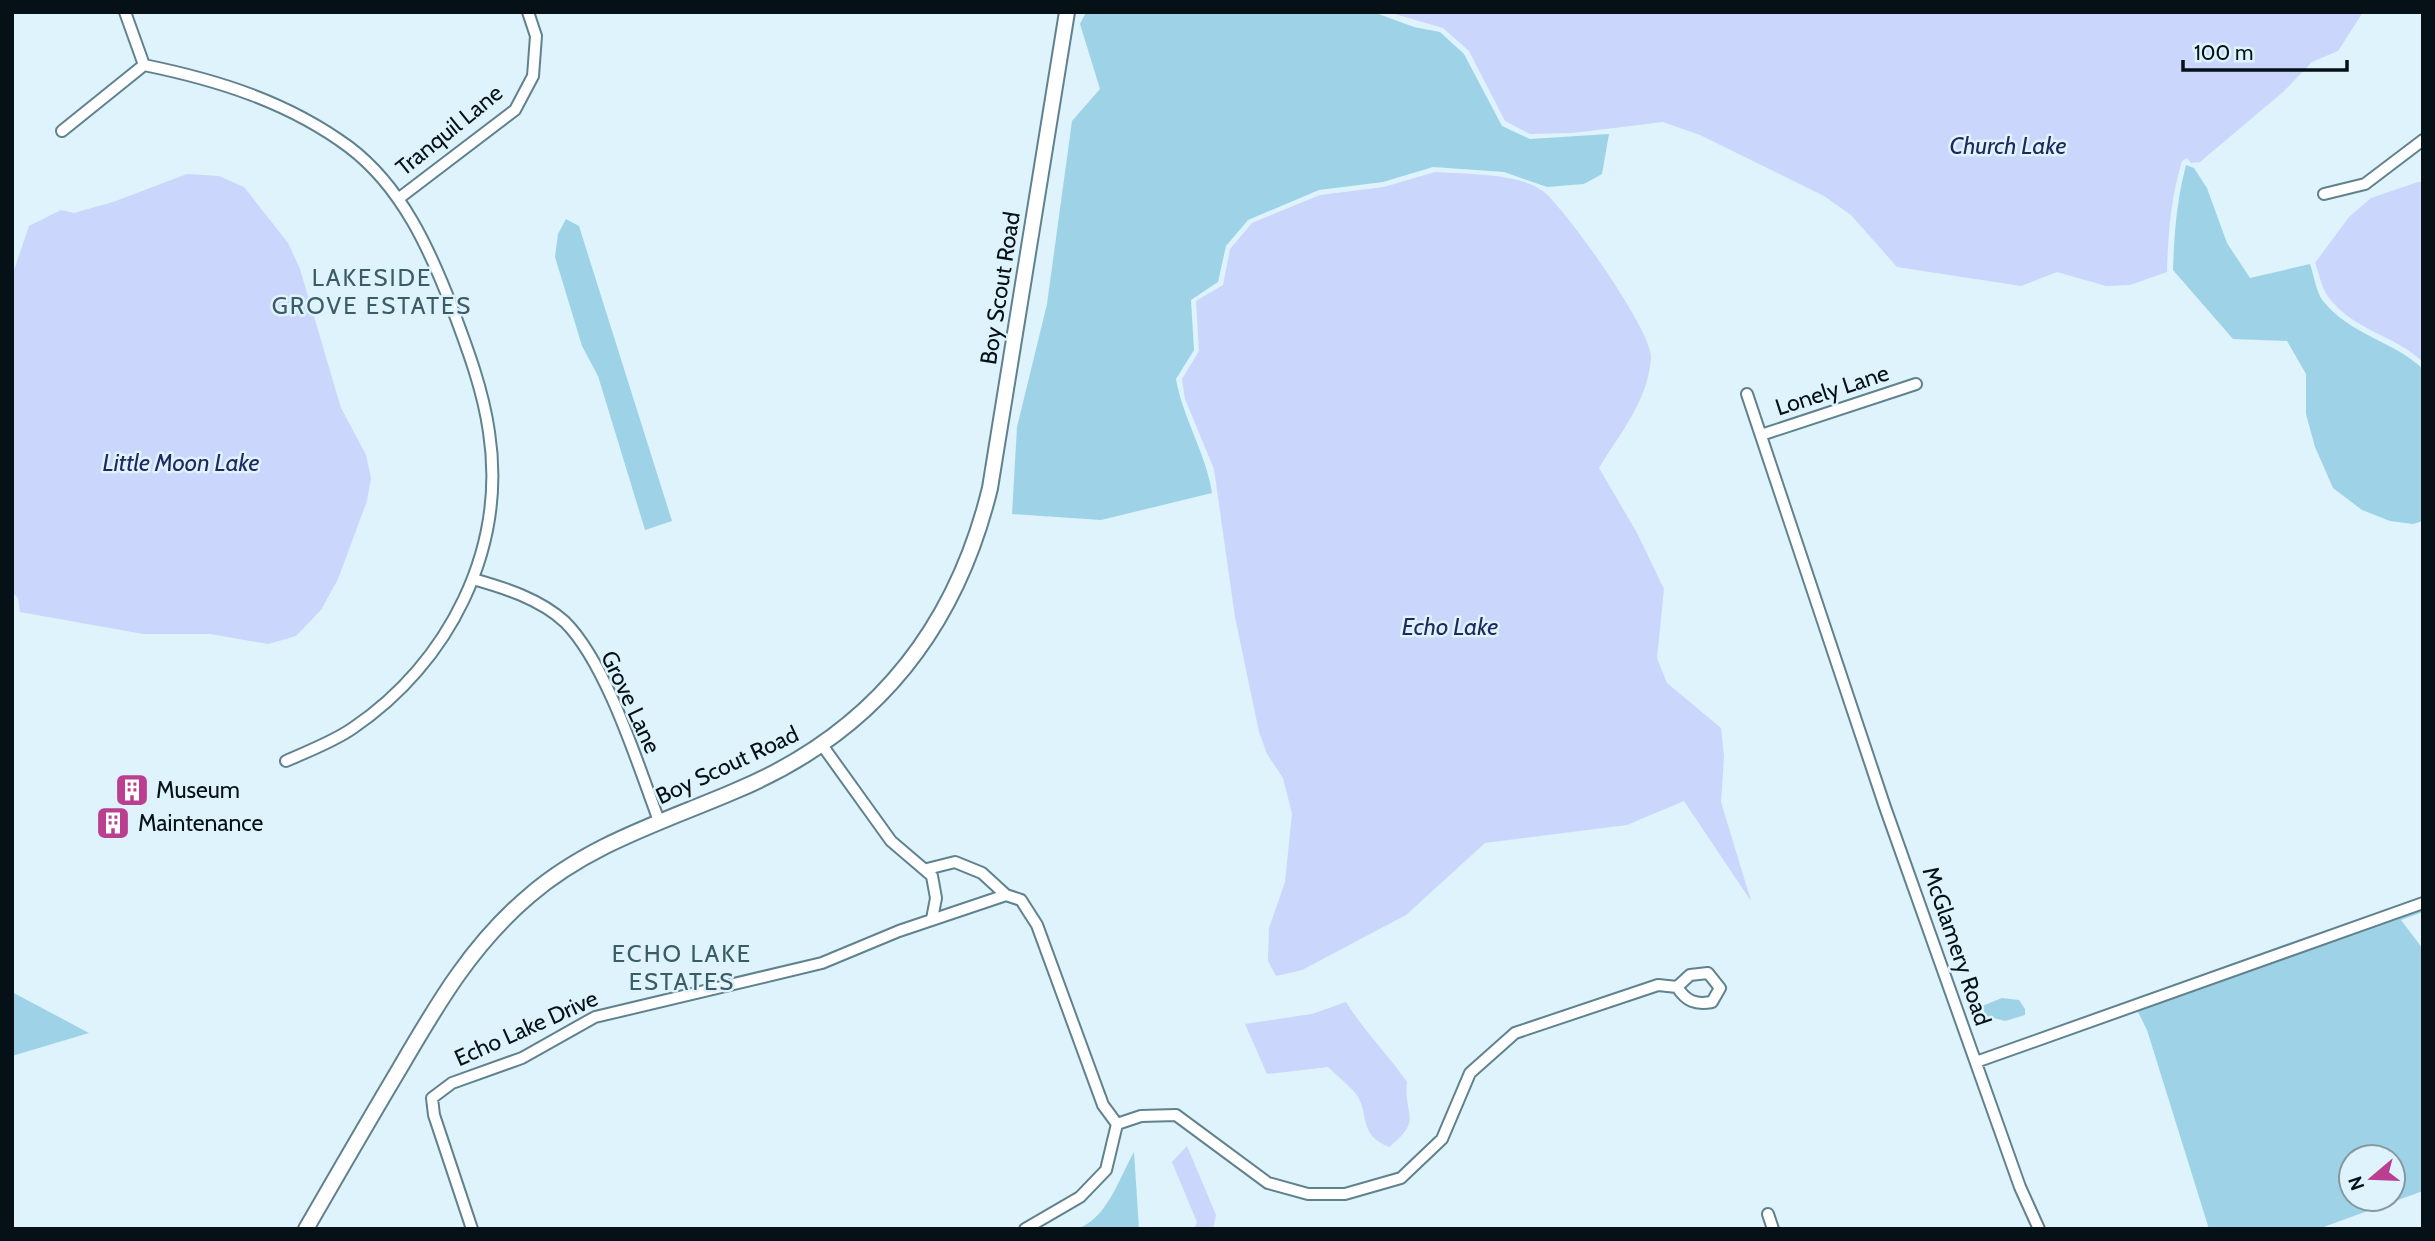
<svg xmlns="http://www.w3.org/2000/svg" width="2435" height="1241" font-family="Cabin,sans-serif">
<rect width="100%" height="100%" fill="#def3fc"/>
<!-- green -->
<path fill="#9ed3e7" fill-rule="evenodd" d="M 1086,12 L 1373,12 L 1414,27 L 1440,32 L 1464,54 L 1502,126 L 1530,139 L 1609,134 L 1602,174 L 1584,184 L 1547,187 L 1504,172 L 1433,167 L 1383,182 L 1319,190 L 1248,220 L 1226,246 L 1218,282 L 1191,300 L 1194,350 L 1176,379 C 1183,419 1206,453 1212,493 L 1101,520 L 1012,514 L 1017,427 L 1047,304 L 1072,121 L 1100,89 L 1080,24 Z
M 2186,165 L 2194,168 L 2207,188 L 2227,243 L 2250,278 L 2310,264 C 2314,275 2316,292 2323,301 C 2350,335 2394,341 2423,369 L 2423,521 L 2413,524 L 2390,521 L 2362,510 L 2333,488 L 2315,447 L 2306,414 L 2306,374 L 2287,341 L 2233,339 L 2173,270 C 2174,234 2177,199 2186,165 Z
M 566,219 L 579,226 L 672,521 L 645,530 L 598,376 L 582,346 L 555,257 L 558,234 Z
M 2423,909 L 2423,912 L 2401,920 L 2423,949 L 2423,1191 L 2318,1229 L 2209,1229 L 2147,1030 L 2137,1010 ZM 2351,1157 L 2393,1157 L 2393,1199 L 2351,1199 Z
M 12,992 L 89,1033 L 12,1056 Z
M 2002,998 L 2019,1000 L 2025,1009 L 2025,1015 L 2005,1021 L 1986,1016 L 1982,1006 Z
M 1134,1152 L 1139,1229 L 1076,1229 C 1107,1220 1119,1178 1134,1152 Z"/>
<!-- water -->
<path fill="#cad6fc" d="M 1388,12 L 2363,12 L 2338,51 L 2312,62 L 2283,92 L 2200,162 L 2191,163 L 2187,158 L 2182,161 C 2171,197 2168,234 2167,272 L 2130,285 L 2106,286 L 2057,272 L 2021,286 L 1897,267 L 1851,215 L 1824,196 L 1700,135 L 1663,122 L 1572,133 L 1530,134 L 1505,121 L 1469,51 L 1443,28 Z
M 1435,172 C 1464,174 1521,173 1544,192 C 1567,211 1653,332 1651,358 C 1648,401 1620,433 1599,468 L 1637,533 L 1664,589 L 1657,658 L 1667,683 L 1721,728 L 1724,756 L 1721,802 L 1751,901 L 1684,801 L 1627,825 L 1485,843 L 1406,915 L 1302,970 L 1276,976 L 1268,961 L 1269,928 L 1285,882 L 1292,814 L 1283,778 L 1267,754 L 1259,732 L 1235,617 L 1214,469 L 1185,399 L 1182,379 L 1199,351 L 1196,301 L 1223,285 L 1230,249 L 1252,223 L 1320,195 L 1384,187 Z
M 187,174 L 219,176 L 244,187 L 288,243 L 300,269 L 341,408 L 366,455 L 371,478 L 367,501 L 338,579 L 321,610 L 296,636 L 268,644 L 210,634 L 143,634 L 20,612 L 18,598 L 12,592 L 12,276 L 29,226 L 61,210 L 74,213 L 113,202 Z
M 2418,182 L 2423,182 L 2423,362 C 2395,335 2356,332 2329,298 C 2322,290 2319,273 2315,263 L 2349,217 L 2371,198 Z
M 1346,1002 C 1364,1031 1387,1053 1407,1082 C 1403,1116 1424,1119 1389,1147 C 1357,1134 1370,1113 1356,1094 C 1348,1084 1336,1075 1328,1067 L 1267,1074 L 1245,1024 L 1312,1014 Z
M 1187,1146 L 1216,1215 L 1213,1229 L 1194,1229 L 1197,1222 L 1172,1162 Z"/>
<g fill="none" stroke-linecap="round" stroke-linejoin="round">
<!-- minor casing -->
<g stroke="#60828e" stroke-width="14">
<path id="minor" d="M 125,12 L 144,65
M 62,131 L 144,65 C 218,80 288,102 349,147 C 402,187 430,250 453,310 C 468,350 483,390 489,432 C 507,549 449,663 353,728 C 333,742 308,751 286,761
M 2324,194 L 2365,184 L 2423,140
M 398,199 L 515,110 L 533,76 L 536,36 L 528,12
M 1747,394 L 1885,807 L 2020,1187 L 2039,1229
M 1761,435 L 1916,384
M 473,579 C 505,588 540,599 565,622 C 607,664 638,765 659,821
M 822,745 L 891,841 L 932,876 L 936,898 L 932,919
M 927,869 L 955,862 L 982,873 L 1006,895
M 1976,1062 L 2423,903
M 1117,1124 L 1141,1116 L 1176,1115 L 1268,1183 L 1308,1194 L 1345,1194 L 1401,1178 L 1442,1139 L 1470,1073 L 1515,1033 L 1658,985 L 1677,987 C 1686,1001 1695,1005 1712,1002 L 1720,988 L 1708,973 L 1690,975 L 1677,987
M 1768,1214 L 1773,1229
M 472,1229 L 434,1115 L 432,1098 L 452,1083 L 522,1058 L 595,1017 L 822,963 L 899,931 L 1006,895 L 1021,900 L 1037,925 L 1103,1105 L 1117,1124 L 1106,1170 L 1080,1197 L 1025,1229"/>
</g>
<!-- tertiary casing -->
<g stroke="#60828e" stroke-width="18">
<path id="tertiary" d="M 306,1229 C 336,1177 366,1125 397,1073 C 435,1008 470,946 529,896 C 589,844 663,822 735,791 C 872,734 955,632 990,488 L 1067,12"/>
</g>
<!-- minor -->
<use href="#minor" stroke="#fff" stroke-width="10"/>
<!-- tertiary -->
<use href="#tertiary" stroke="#fff" stroke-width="14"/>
</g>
<!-- icons -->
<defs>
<g id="building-square" transform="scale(1.75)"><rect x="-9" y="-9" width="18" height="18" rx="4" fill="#ba3f90" stroke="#def3fc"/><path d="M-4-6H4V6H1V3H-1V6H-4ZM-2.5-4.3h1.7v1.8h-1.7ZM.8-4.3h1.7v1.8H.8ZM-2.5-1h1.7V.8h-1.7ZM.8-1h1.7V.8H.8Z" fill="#fff"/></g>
</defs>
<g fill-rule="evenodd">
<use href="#building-square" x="132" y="790"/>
<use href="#building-square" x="113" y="823"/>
</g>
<g text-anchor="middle" stroke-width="5" stroke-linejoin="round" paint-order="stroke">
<!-- street labels -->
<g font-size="23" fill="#051116" stroke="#def3fc">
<text transform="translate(449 130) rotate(-39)" y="8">Tranquil Lane</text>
<text transform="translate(1000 288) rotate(-81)" y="8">Boy Scout Road</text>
<text transform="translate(1832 390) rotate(-18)" y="8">Lonely Lane</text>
<text transform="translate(631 702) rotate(65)" y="8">Grove Lane</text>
<text transform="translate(727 765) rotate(-25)" y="8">Boy Scout Road</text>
<text transform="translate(1957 946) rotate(71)" y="8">McGlamery Road</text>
<text transform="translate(526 1028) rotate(-24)" y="8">Echo Lake Drive</text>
</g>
<!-- poi labels -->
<g font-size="23" fill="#051116" stroke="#def3fc" text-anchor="start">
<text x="156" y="798">Museum</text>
<text x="138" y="831">Maintenance</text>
</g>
<!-- water labels -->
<g font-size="24" font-style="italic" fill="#1f2960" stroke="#def3fc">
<text x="2008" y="154">Church Lake</text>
<text x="181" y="471">Little Moon Lake</text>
<text x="1450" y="635">Echo Lake</text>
</g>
<!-- neighbourhood labels -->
<g font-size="24" letter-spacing="2" fill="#3b5b67" stroke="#def3fc">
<text x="372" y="286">LAKESIDE<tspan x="372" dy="28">GROVE ESTATES</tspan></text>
<text x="682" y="962">ECHO LAKE<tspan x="682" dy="28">ESTATES</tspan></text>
</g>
</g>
<!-- border -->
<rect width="2435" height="1241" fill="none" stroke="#051116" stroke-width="28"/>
<!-- north arrow -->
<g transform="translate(2372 1178) rotate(251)"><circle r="33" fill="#def3fc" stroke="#8799a0" stroke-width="2"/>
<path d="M0-5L12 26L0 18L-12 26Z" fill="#ba3f90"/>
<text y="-10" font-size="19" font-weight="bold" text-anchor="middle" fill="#051116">N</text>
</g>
<!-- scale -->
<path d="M2183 60v10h164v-10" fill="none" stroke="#051116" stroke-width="3.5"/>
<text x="2194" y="60" font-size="21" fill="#051116" stroke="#def3fc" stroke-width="5" paint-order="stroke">100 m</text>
</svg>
